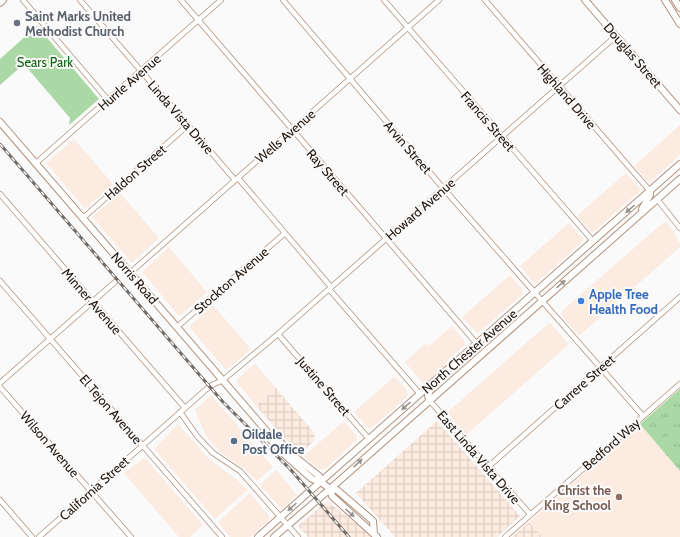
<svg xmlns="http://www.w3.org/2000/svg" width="680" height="537" font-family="Cabin,sans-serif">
<defs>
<pattern id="industrial-grid" width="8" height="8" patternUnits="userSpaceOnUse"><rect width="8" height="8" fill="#fcebe0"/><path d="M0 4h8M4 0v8" fill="none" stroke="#d8c9bf"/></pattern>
<pattern id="grass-tufts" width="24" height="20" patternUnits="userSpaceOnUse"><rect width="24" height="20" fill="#aad9a5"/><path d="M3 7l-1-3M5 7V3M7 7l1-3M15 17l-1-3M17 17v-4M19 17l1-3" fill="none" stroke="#92b98d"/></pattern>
</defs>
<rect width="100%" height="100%" fill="#fafafa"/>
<!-- built -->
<path fill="#fcebe0" d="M 680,125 L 680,155 L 649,183 L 634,166 Z
M 74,139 L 113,184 L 85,209 L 46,163 Z
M 626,173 L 641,190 L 592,233 L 577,216 Z
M 120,193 L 159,238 L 132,263 L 92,217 Z
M 664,222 L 666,222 L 672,229 L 680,244 L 680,247 L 579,336 L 562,316 L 562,311 Z
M 569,223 L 584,240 L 535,284 L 520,266 Z
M 169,247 L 207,292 L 181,315 L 178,315 L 143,273 L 143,271 Z
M 510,275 L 522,289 L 523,294 L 478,333 L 476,332 L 462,317 Z
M 213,305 L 251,349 L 228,369 L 225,369 L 190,328 L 191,325 Z
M 549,323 L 551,324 L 569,344 L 466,435 L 449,415 L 449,411 Z
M 452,326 L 464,340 L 465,345 L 444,364 L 447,368 L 426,387 L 405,362 L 426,343 L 429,346 Z
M 255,364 L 276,388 L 256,406 L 237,382 L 237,379 Z
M 395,376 L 407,391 L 408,396 L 373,427 L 368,428 L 354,412 Z
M 211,395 L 273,467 L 257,481 L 245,469 L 220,452 L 206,436 L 195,410 Z
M 344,421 L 356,436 L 357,440 L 325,469 L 320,470 L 304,456 Z
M 178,424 L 209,459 L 236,479 L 247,490 L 215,519 L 155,450 L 155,448 Z
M 640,424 L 680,471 L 680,537 L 542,537 L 529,522 Z
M 144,458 L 146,459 L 203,525 L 190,537 L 179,537 L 124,473 Z
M 276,470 L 297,495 L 281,509 L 260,485 Z
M 250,493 L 269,516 L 269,520 L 250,537 L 230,537 L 218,522 Z"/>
<!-- industrial -->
<path fill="url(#industrial-grid)" d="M 276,388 L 315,434 L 314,441 L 300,454 L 291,443 L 285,439 L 256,406 Z
M 437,421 L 520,516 L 497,537 L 395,537 L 356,493 Z
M 326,502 L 328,502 L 374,537 L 308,537 L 298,526 Z
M 529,522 L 542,537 L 512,537 Z"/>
<!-- grass -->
<path fill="url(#grass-tufts)" d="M 680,389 L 680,471 L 640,424 Z"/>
<!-- green -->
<path fill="#aad9a5" d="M 37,26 L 99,99 L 69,125 L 70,118 L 24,64 L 0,85 L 0,59 Z"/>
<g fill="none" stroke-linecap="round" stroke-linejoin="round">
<!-- street casing -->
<g stroke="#b2927c" stroke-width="6">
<path id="street" d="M 23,0 L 108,100
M 80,0 L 235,180
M 181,0 L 477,344
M 283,0 L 443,188 L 643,416
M 384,0 L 593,241
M 485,0 L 650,191
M 36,163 L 221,0
M 238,178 L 331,287
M 0,194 L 185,408
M 657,199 L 680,228
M 83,218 L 188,125
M 130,273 L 439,0
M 0,281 L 222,537
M 329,289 L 420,394
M 177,327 L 285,233
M 278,334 L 369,439
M 0,383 L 115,282
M 0,387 L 131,537
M 429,400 L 530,514
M 180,412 L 197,436 L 213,453 L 240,471 L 298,537
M 488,467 L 680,297
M 0,500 L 32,537
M 39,537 L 210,386 L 223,380 L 278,334 L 616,36
M 505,537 L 680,384"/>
</g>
<!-- secondary casing -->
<g stroke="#b2927c" stroke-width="8">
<path id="secondary" d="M 585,0 L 680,110
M 665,0 L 680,24
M 675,0 L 680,8
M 0,3 L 3,0
M 0,122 L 269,434 L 271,440 L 286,456 L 312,479 L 321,482 L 330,489 L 337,490 L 373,521 L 374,534
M 642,209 L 650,195 L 650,191
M 429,400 L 428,395 L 433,384
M 269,434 L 275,436 L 289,452 L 319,476 L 321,482
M 330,489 L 332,496 L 377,537
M 258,537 L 680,164
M 274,537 L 330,489 L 680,179"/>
</g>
<!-- street -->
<use href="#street" stroke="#fff" stroke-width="4.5"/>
<!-- secondary -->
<use href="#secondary" stroke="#fff" stroke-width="6"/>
<!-- rail casing -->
<g stroke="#726b66" stroke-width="3">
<path id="rail" d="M 0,144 L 223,402 L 291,470 L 349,537"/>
</g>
<!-- rail -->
<use href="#rail" stroke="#fafafa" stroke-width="1.5" stroke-dasharray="4.5" stroke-linecap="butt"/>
</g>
<!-- one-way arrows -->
<defs><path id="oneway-solid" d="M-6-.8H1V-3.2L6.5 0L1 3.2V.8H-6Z"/></defs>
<g fill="#9b9592">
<use href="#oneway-solid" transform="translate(630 209) rotate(139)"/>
<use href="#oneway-solid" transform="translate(561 284) rotate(-41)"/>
<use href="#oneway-solid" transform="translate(406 406) rotate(139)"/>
<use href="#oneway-solid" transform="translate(358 463) rotate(-43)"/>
<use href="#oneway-solid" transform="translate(292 507) rotate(138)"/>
<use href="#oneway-solid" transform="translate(350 513) rotate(42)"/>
</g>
<!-- markers -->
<circle fill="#6b7280" stroke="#fafafa" stroke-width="1.5" cx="17" cy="23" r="4"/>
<circle fill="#3f7fe0" stroke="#fafafa" stroke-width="1.5" cx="581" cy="301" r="4"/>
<circle fill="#5c6f8a" stroke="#fafafa" stroke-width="1.5" cx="234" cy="441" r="4"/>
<circle fill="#8d6e63" stroke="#fafafa" stroke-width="1.5" cx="619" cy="497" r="4"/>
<g text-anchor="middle" stroke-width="4" stroke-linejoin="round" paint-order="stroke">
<!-- worship labels -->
<g font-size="13" font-weight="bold" fill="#5b616d" stroke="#fafafa" text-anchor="start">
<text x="25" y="21">Saint Marks United<tspan x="25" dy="15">Methodist Church</tspan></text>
</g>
<!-- street labels -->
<g font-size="13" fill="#20140c" stroke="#fafafa">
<text transform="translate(633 55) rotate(49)" y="5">Douglas Street</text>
<text transform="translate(129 82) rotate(-41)" y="5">Hurrle Avenue</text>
<text transform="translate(567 96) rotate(49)" y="5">Highland Drive</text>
<text transform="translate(181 117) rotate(49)" y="5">Linda Vista Drive</text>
<text transform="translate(488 121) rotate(49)" y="5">Francis Street</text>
<text transform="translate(285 136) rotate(-41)" y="5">Wells Avenue</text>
<text transform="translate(408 147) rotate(49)" y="5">Arvin Street</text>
<text transform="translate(135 172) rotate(-41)" y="5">Haldon Street</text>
<text transform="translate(328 172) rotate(49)" y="5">Ray Street</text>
<text transform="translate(420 209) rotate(-41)" y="5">Howard Avenue</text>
<text transform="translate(135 278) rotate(49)" y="5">Norris Road</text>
<text transform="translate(231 280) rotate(-41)" y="5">Stockton Avenue</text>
<text transform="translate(92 301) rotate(49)" y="5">Minner Avenue</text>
<text transform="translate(469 351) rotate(-41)" y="5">North Chester Avenue</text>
<text transform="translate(584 382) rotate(-41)" y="5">Carrere Street</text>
<text transform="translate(324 386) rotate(49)" y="5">Justine Street</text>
<text transform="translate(111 409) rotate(49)" y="5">El Tejon Avenue</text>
<text transform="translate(50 444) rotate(49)" y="5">Wilson Avenue</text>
<text transform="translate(611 444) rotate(-41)" y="5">Bedford Way</text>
<text transform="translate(479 457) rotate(49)" y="5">East Linda Vista Drive</text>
<text transform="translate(94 488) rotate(-42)" y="5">California Street</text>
</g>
<!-- park labels -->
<g font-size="13" fill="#12660e" stroke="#fafafa">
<text x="45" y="67">Sears Park</text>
</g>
<!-- shop labels -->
<g font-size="13" font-weight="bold" fill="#366cbe" stroke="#fafafa" text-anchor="start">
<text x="589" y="299">Apple Tree<tspan x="589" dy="15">Health Food</tspan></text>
</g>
<!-- service labels -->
<g font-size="13" font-weight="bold" fill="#4e5e75" stroke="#fafafa" text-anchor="start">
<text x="242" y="439">Oildale<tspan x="242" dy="15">Post Office</tspan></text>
</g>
<!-- education labels -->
<g font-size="13" font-weight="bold" fill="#785e54" stroke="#fafafa" text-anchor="end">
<text x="611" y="495">Christ the<tspan x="611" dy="15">King School</tspan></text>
</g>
</g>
</svg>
